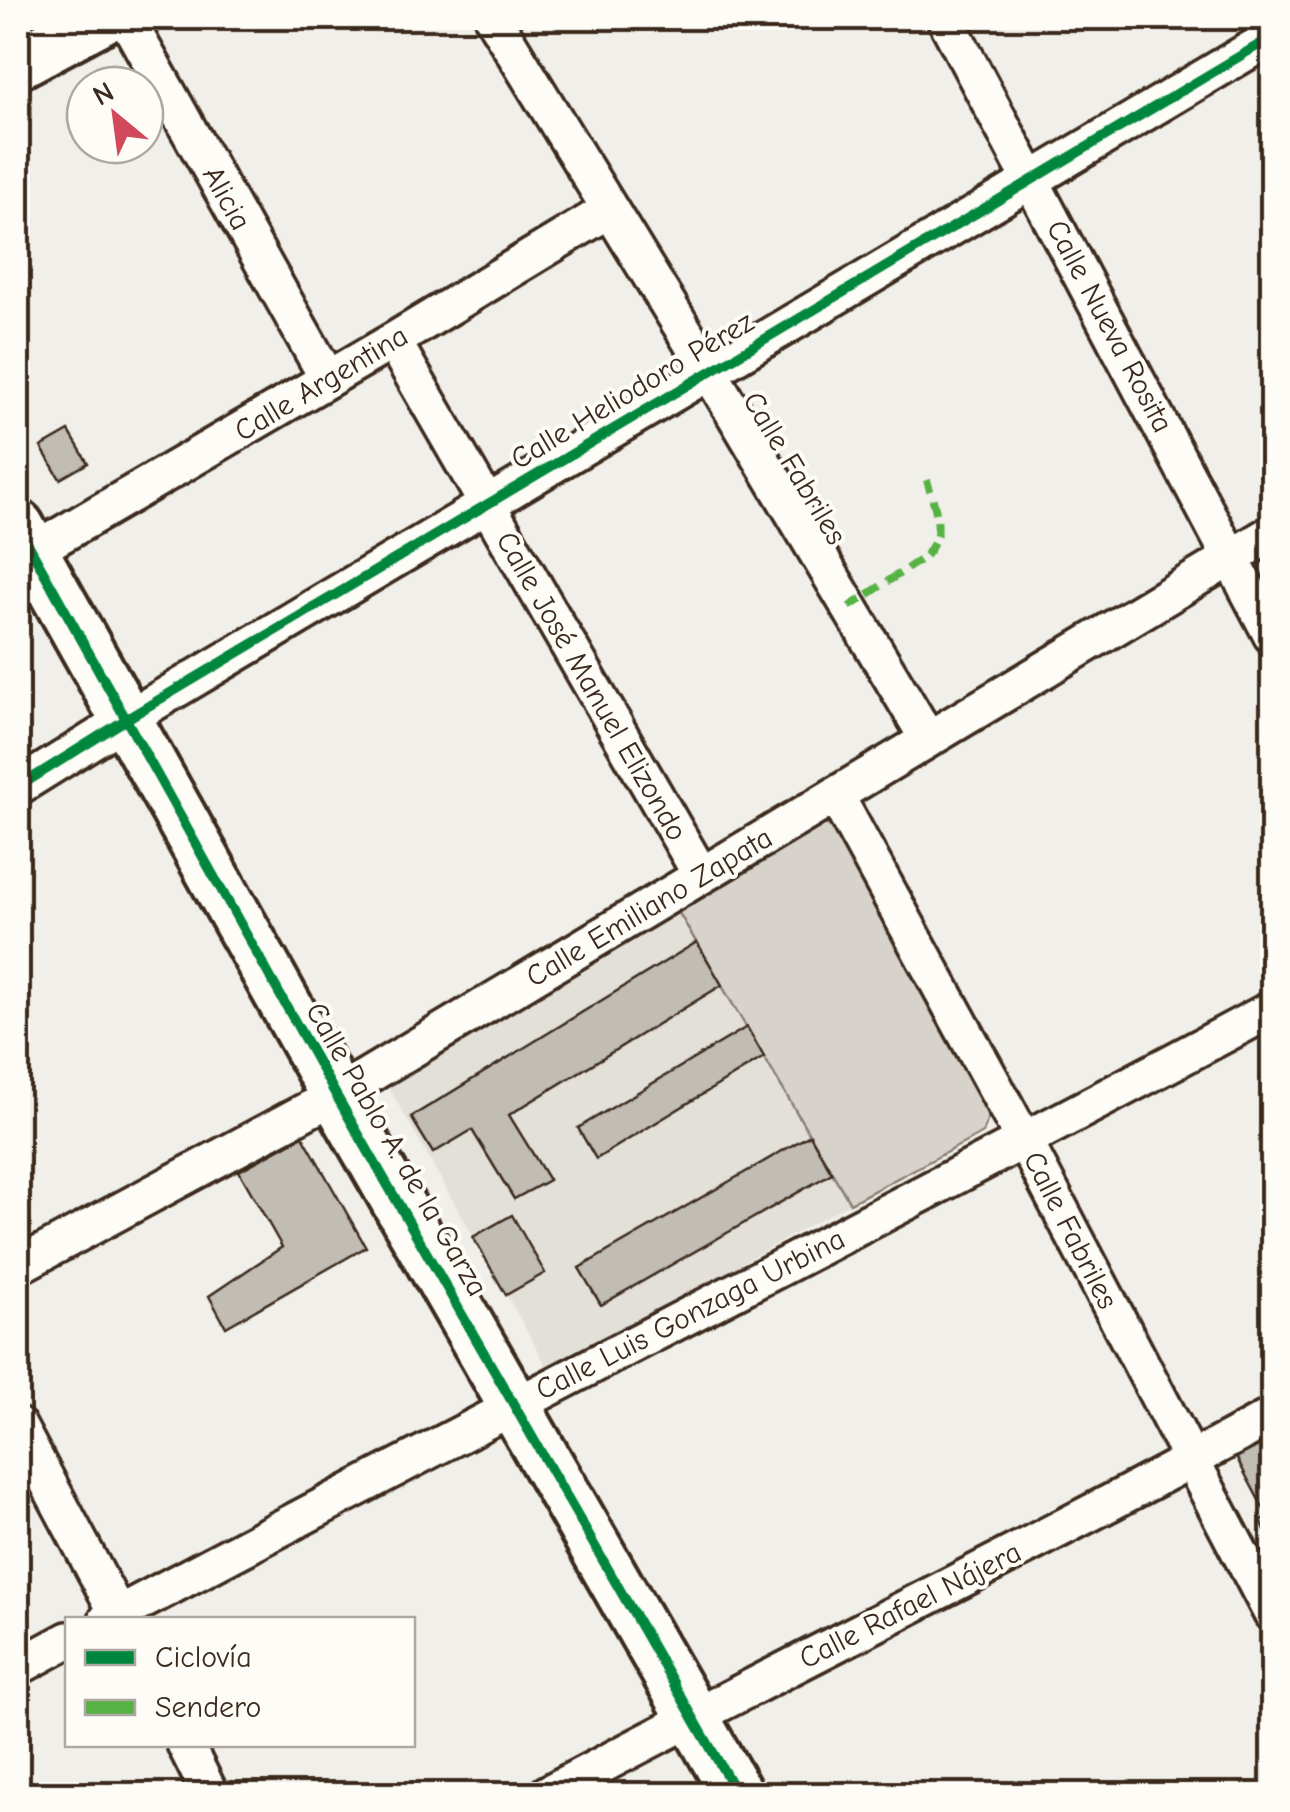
<svg xmlns="http://www.w3.org/2000/svg" width="1290" height="1812" font-family="'Comic Neue',sans-serif">
<rect width="100%" height="100%" fill="#f1efea"/>
<filter id="ink" filterUnits="userSpaceOnUse"><feTurbulence type="fractalNoise" baseFrequency=".01" numOctaves="2"/><feDisplacementMap in="SourceGraphic" scale="20" xChannelSelector="R" yChannelSelector="G"/><feConvolveMatrix kernelMatrix="1 2 1 2 8 2 1 2 1" color-interpolation-filters="sRGB"/></filter>
<g filter="url(#ink)">
<!-- built -->
<path fill="#e3e0da" d="M 676,908 L 850,1203 L 549,1370 L 388,1086 Z"/>
<!-- green -->
<path fill="#d7d2cc" stroke="#897e75" stroke-width="2.5" d="M 819,823 L 844,829 L 989,1115 L 983,1133 L 850,1203 L 676,908 Z"/>
<!-- building -->
<path fill="#c1bcb4" stroke="#3b2a1e" stroke-width="2.5" d="M 69,431 L 88,463 L 60,479 L 41,447 Z
M 697,942 L 722,985 L 509,1115 L 549,1180 L 514,1199 L 472,1130 L 433,1153 L 411,1117 Z
M 747,1027 L 764,1057 L 596,1159 L 578,1128 Z
M 810,1135 L 832,1173 L 601,1305 L 579,1268 Z
M 303,1136 L 366,1247 L 226,1327 L 209,1296 L 282,1247 L 239,1171 Z
M 512,1215 L 545,1273 L 506,1295 L 473,1237 Z
M 1272,1435 L 1272,1515 L 1268,1517 L 1235,1455 Z
M 1272,1515 L 1272,1547 L 1261,1520 Z"/>
<g fill="none" stroke-linecap="round" stroke-linejoin="round">
<!-- street casing -->
<g stroke="#3b2a1e" stroke-width="42">
<path id="street" d="M 126,18 L 328,379
M 493,18 L 710,373 L 928,739
M 945,18 L 1272,636
M 393,341 L 701,875
M 32,552 L 393,341 L 609,210
M 18,787 L 125,720 L 1272,37
M 836,796 L 1025,1142 L 1272,1614
M 18,1266 L 336,1095 L 1272,533
M 18,1426 L 121,1620
M 107,1620 C 494,1414 886,1216 1272,1009
M 18,1667 L 68,1640
M 185,1744 L 210,1794
M 547,1794 C 787,1666 1033,1547 1272,1416"/>
</g>
<!-- secondary casing -->
<g stroke="#3b2a1e" stroke-width="58">
<path id="secondary" d="M 18,63 L 102,18
M 18,526 L 336,1095 L 737,1794"/>
</g>
<!-- street -->
<use href="#street" stroke="#fdfcf7" stroke-width="35"/>
<!-- secondary -->
<use href="#secondary" stroke="#fdfcf7" stroke-width="50"/>
<!-- quiet -->
<path stroke="#57b245" stroke-width="8" stroke-dasharray="15 8" stroke-linecap="butt" d="M 849,607 L 923,558 C 948,534 935,509 927,480"/>
<!-- cycleway casing -->
<g stroke="#fdfcf7" stroke-width="16">
<path id="cycleway" d="M 18,526 L 336,1095 L 737,1794
M 18,787 L 125,720 L 1272,37"/>
</g>
<!-- cycleway -->
<use href="#cycleway" stroke="#00873e" stroke-width="10"/>
</g>
</g>
<g text-anchor="middle" stroke-width="8" stroke-linejoin="round" paint-order="stroke">
<!-- street labels -->
<g font-size="30" fill="#3b2a1e" stroke="#fdfcf7">
<text transform="translate(227 198) rotate(61)" y="10">Alicia</text>
<text transform="translate(1110 326) rotate(62)" y="10">Calle Nueva Rosita</text>
<text transform="translate(321 383) rotate(-31)" y="10">Calle Argentina</text>
<text transform="translate(632 390) rotate(-31)" y="10">Calle Heliodoro Pérez</text>
<text transform="translate(795 468) rotate(59)" y="10">Calle Fabriles</text>
<text transform="translate(592 686) rotate(60)" y="10">Calle José Manuel Elizondo</text>
<text transform="translate(649 907) rotate(-31)" y="10">Calle Emiliano Zapata</text>
<text transform="translate(397 1149) rotate(60)" y="10">Calle Pablo A. de la Garza</text>
<text transform="translate(1071 1230) rotate(63)" y="10">Calle Fabriles</text>
<text transform="translate(690 1314) rotate(-27)" y="10">Calle Luis Gonzaga Urbina</text>
<text transform="translate(910 1605) rotate(-27)" y="10">Calle Rafael Nájera</text>
</g>
</g>
<!-- margin -->
<rect width="1290" height="1812" fill="none" stroke="#fdfcf7" stroke-width="60"/>
<rect x="30" y="30" width="1230" height="1752" fill="none" stroke="#3b2a1e" stroke-width="4" filter="url(#ink)"/>
<!-- legend -->
<rect x="65" y="1617" width="350" height="130" fill="#fdfcf7" stroke="#afa8a0" stroke-width="2.5"/>
<rect x="85" y="1650" width="50" height="15" fill="#00873e" stroke="#afa8a0" stroke-width="2.5"/>
<text x="155" y="1667" font-size="30" fill="#3b2a1e">Ciclovía</text>
<rect x="85" y="1700" width="50" height="15" fill="#57b245" stroke="#afa8a0" stroke-width="2.5"/>
<text x="155" y="1717" font-size="30" fill="#3b2a1e">Sendero</text>
<!-- north arrow -->
<g transform="translate(115 115) rotate(331)"><circle r="48" fill="#fdfcf7" stroke="#afa8a0" stroke-width="2.5"/>
<path d="M0-8L18 38L0 25L-18 38Z" fill="#d1495b"/>
<text y="-15" font-size="28" font-weight="bold" text-anchor="middle" fill="#3b2a1e">N</text>
</g>
</svg>
